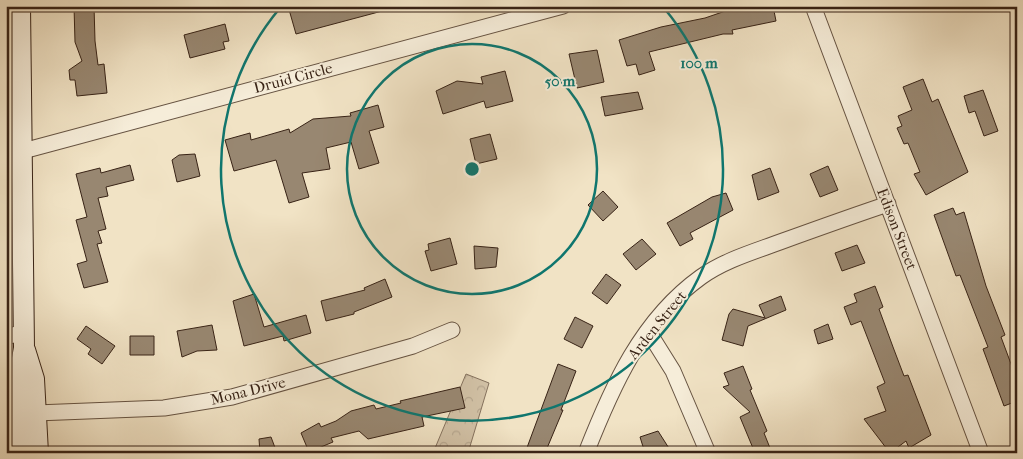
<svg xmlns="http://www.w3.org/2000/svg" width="1023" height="459" font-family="'IM FELL French Canon',serif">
<defs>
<pattern id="forest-crowns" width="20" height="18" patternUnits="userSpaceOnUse" patternTransform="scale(1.25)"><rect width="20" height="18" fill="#d2c2a7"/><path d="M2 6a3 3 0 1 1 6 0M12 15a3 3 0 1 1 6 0" fill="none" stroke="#b5a68f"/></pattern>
</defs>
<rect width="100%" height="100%" fill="#f1e3c5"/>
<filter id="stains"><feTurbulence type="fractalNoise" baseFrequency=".004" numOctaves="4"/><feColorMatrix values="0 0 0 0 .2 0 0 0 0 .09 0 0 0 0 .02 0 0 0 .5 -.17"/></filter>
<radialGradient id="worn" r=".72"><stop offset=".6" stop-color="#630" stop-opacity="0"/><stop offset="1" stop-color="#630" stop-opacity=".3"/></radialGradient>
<!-- forest -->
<path fill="url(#forest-crowns)" stroke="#85725e" d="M 466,374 L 489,383 L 468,453 L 433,453 Z"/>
<!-- building -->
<path fill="#988771" stroke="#382316" d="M 74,6 L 94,6 L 95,41 L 98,65 L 104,64 L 107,93 L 77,96 L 75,80 L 70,80 L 69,70 L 82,61 L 75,42 Z
M 288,6 L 386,6 L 386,10 L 296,34 Z
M 740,6 L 773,6 L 776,21 L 732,30 L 733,34 L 723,34 L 649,52 L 655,70 L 639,75 L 636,64 L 627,66 L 619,40 L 661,27 L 705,18 Z
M 225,24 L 229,41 L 223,42 L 225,49 L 190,58 L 184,35 Z
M 597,50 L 604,82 L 577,88 L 569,54 Z
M 505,71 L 513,101 L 486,108 L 484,101 L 443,114 L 436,91 L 457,81 L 483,84 L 481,77 Z
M 923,79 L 932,102 L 938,99 L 968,172 L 926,195 L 914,174 L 920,172 L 908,143 L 904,144 L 897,128 L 902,126 L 898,116 L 912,110 L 903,87 Z
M 983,90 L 998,131 L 984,136 L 975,111 L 969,113 L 964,96 Z
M 638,92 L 643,109 L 605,116 L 601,97 Z
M 378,105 L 384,127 L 369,131 L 379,163 L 359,169 L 351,142 L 326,148 L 330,169 L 302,173 L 309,197 L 289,203 L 276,160 L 234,171 L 225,140 L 250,133 L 251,140 L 289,129 L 290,133 L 313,119 L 351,116 L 350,113 Z
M 490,134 L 497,159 L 476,164 L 470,139 Z
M 195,154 L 200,176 L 177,182 L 172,160 L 179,155 Z
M 130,165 L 134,180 L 106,187 L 108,196 L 98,198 L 106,229 L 98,231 L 102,243 L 97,244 L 108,282 L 84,288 L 77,264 L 87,261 L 76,220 L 87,217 L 76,174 L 100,168 L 101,173 Z
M 828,166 L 838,190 L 820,197 L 810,174 Z
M 770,168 L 779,192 L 758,200 L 752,175 Z
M 603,191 L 618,207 L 603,221 L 588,205 Z
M 726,193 L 733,210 L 690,233 L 693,239 L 680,246 L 667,223 L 712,197 Z
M 953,208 L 956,215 L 964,212 L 986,286 L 1005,335 L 1001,337 L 1017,380 L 1017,401 L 1004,406 L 983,349 L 988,347 L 960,275 L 956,276 L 934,215 Z
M 450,238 L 457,264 L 431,271 L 425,251 L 429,250 L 428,244 Z
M 642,239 L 656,254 L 636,270 L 623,254 Z
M 857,245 L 865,263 L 842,271 L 835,253 Z
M 474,246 L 498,248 L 496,267 L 475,269 Z
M 606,274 L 621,285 L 607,304 L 592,293 Z
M 385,279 L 392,297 L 354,312 L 354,314 L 326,321 L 321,301 L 365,290 L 364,288 Z
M 875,286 L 883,307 L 879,309 L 893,347 L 904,376 L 908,375 L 931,435 L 909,448 L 906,441 L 890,453 L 864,419 L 886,411 L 877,387 L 885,383 L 861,321 L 851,325 L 844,307 L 857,302 L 854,294 Z
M 254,294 L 264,327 L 306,315 L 311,333 L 284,341 L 283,336 L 244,346 L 233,301 Z
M 781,296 L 786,310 L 748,326 L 743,346 L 722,340 L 729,314 L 733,309 L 765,318 L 759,305 Z
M 575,317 L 593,326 L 582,348 L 564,339 Z
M 828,324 L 833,339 L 818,344 L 814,330 Z
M 212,325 L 217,350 L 197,351 L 182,357 L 177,331 Z
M 86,326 L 115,346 L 102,364 L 88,354 L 91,349 L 77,339 Z
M 130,336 L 154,336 L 154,355 L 130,355 Z
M 558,364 L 576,371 L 561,410 L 563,410 L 545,453 L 525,453 Z
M 743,366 L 752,389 L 750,390 L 767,431 L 764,433 L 772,453 L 755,453 L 740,417 L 750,412 L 723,387 L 729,385 L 724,373 Z
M 460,387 L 465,408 L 422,417 L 424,426 L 368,439 L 359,431 L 331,438 L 333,442 L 309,452 L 301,433 L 319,423 L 321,427 L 336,421 L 351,411 L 374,405 L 376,409 L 401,403 L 400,401 Z
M 658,431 L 672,453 L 645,453 L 640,437 Z
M 271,437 L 277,453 L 260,453 L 259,439 Z"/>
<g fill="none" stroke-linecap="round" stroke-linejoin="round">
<!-- street casing -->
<g stroke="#665342" stroke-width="17">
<path id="street" d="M 813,6 L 981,453
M 23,151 L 563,6
M 648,331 L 673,371 L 708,453
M 6,337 L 24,332
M 36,413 L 164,408 L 232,397 L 413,346 L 452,330
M 586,453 C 612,387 641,320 701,277 C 725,260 753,252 780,242 C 816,229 852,216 888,204"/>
</g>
<!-- secondary casing -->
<g stroke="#382316" stroke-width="22">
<path id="secondary" d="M 25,350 L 34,379 L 38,453
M 20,453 L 18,380 L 24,348 L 20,6"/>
</g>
<!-- street -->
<use href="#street" stroke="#f6edd9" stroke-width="15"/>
<!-- secondary -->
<use href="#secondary" stroke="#f6edd9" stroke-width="20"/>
</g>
<!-- distance rings -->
<g fill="none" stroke="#0f766e" stroke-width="2.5">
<circle cx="472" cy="169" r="125"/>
<path d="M664 8A251 251 0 1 1 280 8"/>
</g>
<g text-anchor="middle" stroke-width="4" stroke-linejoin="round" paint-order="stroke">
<!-- street labels -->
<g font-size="15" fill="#382316" stroke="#f6edd9">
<text transform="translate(293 78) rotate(-15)" y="5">Druid Circle</text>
<text transform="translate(897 229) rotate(69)" y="5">Edison Street</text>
<text transform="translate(657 325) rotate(-51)" y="5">Arden Street</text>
<text transform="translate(248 391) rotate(-14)" y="5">Mona Drive</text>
</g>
</g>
<circle cx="472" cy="169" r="8" fill="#0f766e" stroke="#f6edd9" stroke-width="2.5"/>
<g font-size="15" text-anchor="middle" font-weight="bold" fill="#0f766e" stroke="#f6edd9" stroke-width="4" stroke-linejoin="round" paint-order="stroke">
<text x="699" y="68">100 m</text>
<text x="560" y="86">50 m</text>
</g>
<!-- margin -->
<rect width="1023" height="459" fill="none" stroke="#f1e3c5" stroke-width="25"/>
<rect x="8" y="8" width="1008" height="444" fill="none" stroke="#382316" stroke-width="2.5"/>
<rect x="12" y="12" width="998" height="434" fill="none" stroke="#382316"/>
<rect width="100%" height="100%" filter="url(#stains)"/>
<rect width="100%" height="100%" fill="url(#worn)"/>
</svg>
